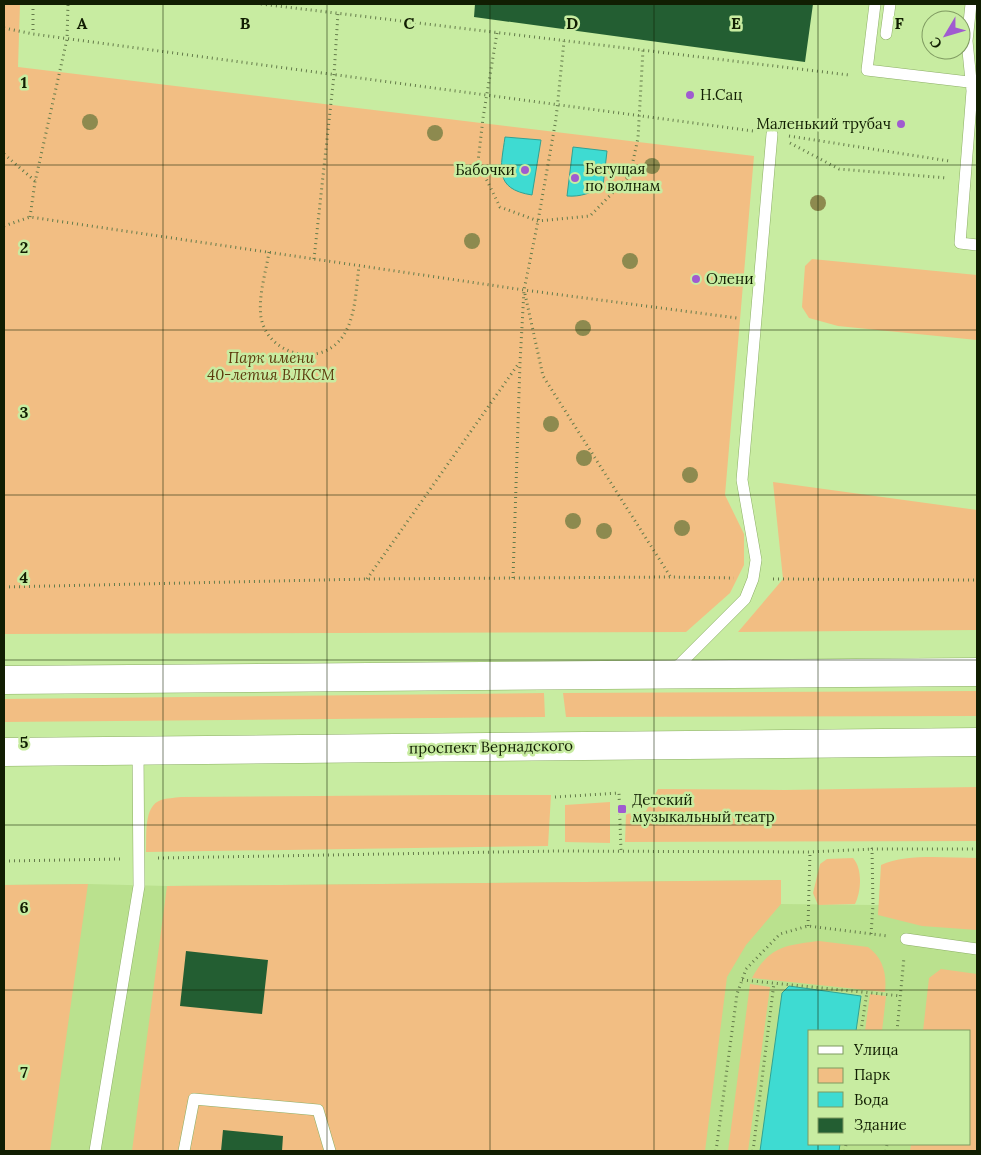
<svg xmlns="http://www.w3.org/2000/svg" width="981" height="1155" font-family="Lora,serif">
<rect width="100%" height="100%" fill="#c8eca1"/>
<!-- built -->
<path fill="#bae18e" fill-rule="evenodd" d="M 977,877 L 977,1151 L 4,1151 L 4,885 L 88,884 L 167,886 L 781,880 L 781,904 L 873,905 L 896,905 ZM 810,1031 L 970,1031 L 970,1144 L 810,1144 Z"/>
<!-- green -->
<path fill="#f2be83" d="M 4,4 L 20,4 L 18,67 L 754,156 L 725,495 L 744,534 L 744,565 L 730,593 L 686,632 L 4,634 Z
M 812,259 L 977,275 L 977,340 L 838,326 L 809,318 L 802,307 L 805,266 Z
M 773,482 L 977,510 L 977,630 L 738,632 L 783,579 Z
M 977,691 L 977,716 L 566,717 L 563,693 Z
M 544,693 L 545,717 L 4,722 L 4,699 Z
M 977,787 L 977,841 L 625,842 L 626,814 L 646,811 L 658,789 L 784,790 Z
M 445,795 L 551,795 L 548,846 L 146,852 C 147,836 143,806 161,800 C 167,798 174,798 181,797 Z
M 610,802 L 610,843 L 565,842 L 565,805 Z
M 853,858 C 863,869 861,892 855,904 L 818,905 L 813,893 L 820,864 L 827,859 Z
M 977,858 L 977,930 L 922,926 L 878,915 L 881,865 C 907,853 948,858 977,858 Z
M 781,880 L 781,904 L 746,945 L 727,977 L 705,1151 L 132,1151 L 167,886 Z
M 88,884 L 50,1151 L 4,1151 L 4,885 Z
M 819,941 L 868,947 C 883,958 887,974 885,992 L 752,978 C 769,947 785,945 819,941 Z
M 941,969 L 977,974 L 977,1151 L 910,1151 L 911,1144 L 970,1144 L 970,1031 L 923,1031 L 929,978 Z
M 750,984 L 770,987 L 748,1151 L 728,1151 Z
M 870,994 L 886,996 L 882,1031 L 865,1031 Z"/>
<!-- water -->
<path fill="#3edbd2" stroke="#30a294" d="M 505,137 L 541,140 L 532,195 C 493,189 501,167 505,137 Z
M 573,147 L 607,151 L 603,186 C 591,193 581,197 567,196 Z
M 789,986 L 861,996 L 856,1031 L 810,1031 L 810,1144 L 840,1144 L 839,1151 L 760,1151 L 782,993 Z"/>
<!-- building -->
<path fill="#235e32" d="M 475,4 L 813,4 L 805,62 L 474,17 Z
M 186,951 L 268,960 L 262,1014 L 180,1006 Z
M 223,1130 L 283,1136 L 282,1151 L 221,1151 Z"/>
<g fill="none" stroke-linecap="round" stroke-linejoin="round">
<!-- lane casing -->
<g stroke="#8cae65" stroke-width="12">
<path id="lane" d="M 875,4 L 867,70 L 977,83
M 971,4 L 967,41 L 972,91 L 960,243 L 977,245
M 886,34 L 890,4
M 674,670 L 745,599 L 753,579 L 756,560 L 742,480 L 772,134
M 906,939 L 977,949
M 95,1151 L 139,886 L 138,750
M 184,1151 L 194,1099 L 318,1110 L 330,1151"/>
</g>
<!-- primary casing -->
<g stroke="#8cae65" stroke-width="29">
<path id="primary" d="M 4,680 L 977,672
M 4,752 L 977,742"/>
</g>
<!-- path -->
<path stroke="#647b4a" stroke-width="3" stroke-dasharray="1 4" stroke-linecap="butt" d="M 33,4 L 33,34
M 261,4 L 849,75
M 4,28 L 33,34 L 753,131
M 497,33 L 483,118 L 478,162 L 500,207 L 538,221 L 590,216 L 630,175 L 638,138 L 643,50
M 789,136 L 949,161
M 790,143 L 839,169 L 947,178
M 4,154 L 35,181
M 30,217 L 35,182 L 67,39 L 68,4
M 4,226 L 30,217 L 524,290 L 737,318
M 269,252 C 266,272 258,296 261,317 C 267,355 321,369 343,336 C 356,317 356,288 359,266
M 314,259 L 334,75 L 338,13
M 525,294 L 543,376 L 670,576
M 513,578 L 520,363 L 524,290 L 538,221 L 556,119 L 564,41
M 367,579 L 519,363
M 773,579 L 977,580
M 4,587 L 367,579 L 671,577 L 734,578
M 555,797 L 619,793 L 621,851
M 158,858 L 557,851 L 810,852 L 872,849
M 4,861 L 121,859
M 808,926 L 810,852
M 871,934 L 873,905 L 872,849 L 977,849
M 742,980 L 901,996
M 861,1031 L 867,992
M 897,1031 L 904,957
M 716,1151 L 737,994 L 746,969 L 780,934 L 808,926 L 888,936
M 753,1151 L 774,983
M 845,1151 L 846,1144
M 886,1151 L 887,1144"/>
<!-- lane -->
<use href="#lane" stroke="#fff" stroke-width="11"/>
<!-- primary -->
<use href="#primary" stroke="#fff" stroke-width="28"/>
</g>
<!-- trees -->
<g fill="#8d8a4f">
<circle cx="90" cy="122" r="8"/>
<circle cx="435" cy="133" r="8"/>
<circle cx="652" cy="166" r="8"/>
<circle cx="818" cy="203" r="8"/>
<circle cx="472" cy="241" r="8"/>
<circle cx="630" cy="261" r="8"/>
<circle cx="583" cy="328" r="8"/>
<circle cx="551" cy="424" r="8"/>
<circle cx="584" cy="458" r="8"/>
<circle cx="690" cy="475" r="8"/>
<circle cx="573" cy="521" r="8"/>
<circle cx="682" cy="528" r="8"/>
<circle cx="604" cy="531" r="8"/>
</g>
<!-- grid -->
<path fill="none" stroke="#111e02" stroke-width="1" stroke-opacity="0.55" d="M 163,4 L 163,1151M 327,4 L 327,1151M 490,4 L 490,1151M 654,4 L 654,1151M 818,4 L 818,1031M 4,165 L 977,165M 4,330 L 977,330M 4,495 L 977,495M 4,660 L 977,660M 4,825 L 977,825M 4,990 L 977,990M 818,1144 L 818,1151"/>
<!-- markers -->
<g fill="#a05bd0" stroke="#c8eca1" stroke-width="2">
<circle cx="690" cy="95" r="5"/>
<circle cx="901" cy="124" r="5"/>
<circle cx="525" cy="170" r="5"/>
<circle cx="575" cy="178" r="5"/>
<circle cx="696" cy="279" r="5"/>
<rect x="617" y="804" width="10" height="10" rx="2.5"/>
</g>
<g text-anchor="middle" stroke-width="5" stroke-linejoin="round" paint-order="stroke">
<!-- poi labels -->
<g font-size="15" fill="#111e02" stroke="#c8eca1" text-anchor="start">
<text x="700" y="100">Н.Сац</text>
<text x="891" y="129" text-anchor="end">Маленький трубач</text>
<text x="585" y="174">Бегущая<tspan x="585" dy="17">по волнам</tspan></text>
<text x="515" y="175" text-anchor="end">Бабочки</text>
<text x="706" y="284">Олени</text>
<text x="632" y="805">Детский<tspan x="632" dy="17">музыкальный театр</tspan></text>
</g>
<!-- park labels -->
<g font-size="15" font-style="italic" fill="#5c3a0c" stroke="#c8eca1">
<text x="271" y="363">Парк имени<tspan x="271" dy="17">40-летия ВЛКСМ</tspan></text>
</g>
<!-- street labels -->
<g font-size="15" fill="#111e02" stroke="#c8eca1">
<text transform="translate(491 747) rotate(-1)" y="5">проспект Вернадского</text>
</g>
</g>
<g font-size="16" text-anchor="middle" font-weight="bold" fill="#111e02" stroke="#c8eca1" stroke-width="5" stroke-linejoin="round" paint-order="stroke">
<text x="82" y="29">A</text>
<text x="245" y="29">B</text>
<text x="409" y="29">C</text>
<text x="572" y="29">D</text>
<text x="736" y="29">E</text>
<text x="899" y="29">F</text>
<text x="24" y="88">1</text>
<text x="24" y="253">2</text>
<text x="24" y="418">3</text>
<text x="24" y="583">4</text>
<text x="24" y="748">5</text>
<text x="24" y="913">6</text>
<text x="24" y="1078">7</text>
</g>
<!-- border -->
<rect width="981" height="1155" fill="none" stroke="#111e02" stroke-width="10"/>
<!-- legend -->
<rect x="808" y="1030" width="162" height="115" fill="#c8eca1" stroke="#7f9a61"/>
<rect x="818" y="1046" width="25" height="8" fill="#ffffff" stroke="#7f9a61"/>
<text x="854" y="1055" font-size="15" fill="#111e02">Улица</text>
<rect x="818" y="1068" width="25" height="15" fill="#f2be83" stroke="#7f9a61"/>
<text x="854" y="1080" font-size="15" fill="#111e02">Парк</text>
<rect x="818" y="1092" width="25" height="15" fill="#3edbd2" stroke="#7f9a61"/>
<text x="854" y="1105" font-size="15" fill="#111e02">Вода</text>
<rect x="818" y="1118" width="25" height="15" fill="#235e32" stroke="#7f9a61"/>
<text x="854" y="1130" font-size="15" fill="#111e02">Здание</text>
<!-- north arrow -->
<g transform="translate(946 35) rotate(232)"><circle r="24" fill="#c8eca1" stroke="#7f9a61"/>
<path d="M0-4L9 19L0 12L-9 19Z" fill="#a05bd0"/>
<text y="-8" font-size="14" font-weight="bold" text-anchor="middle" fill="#111e02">С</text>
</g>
</svg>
